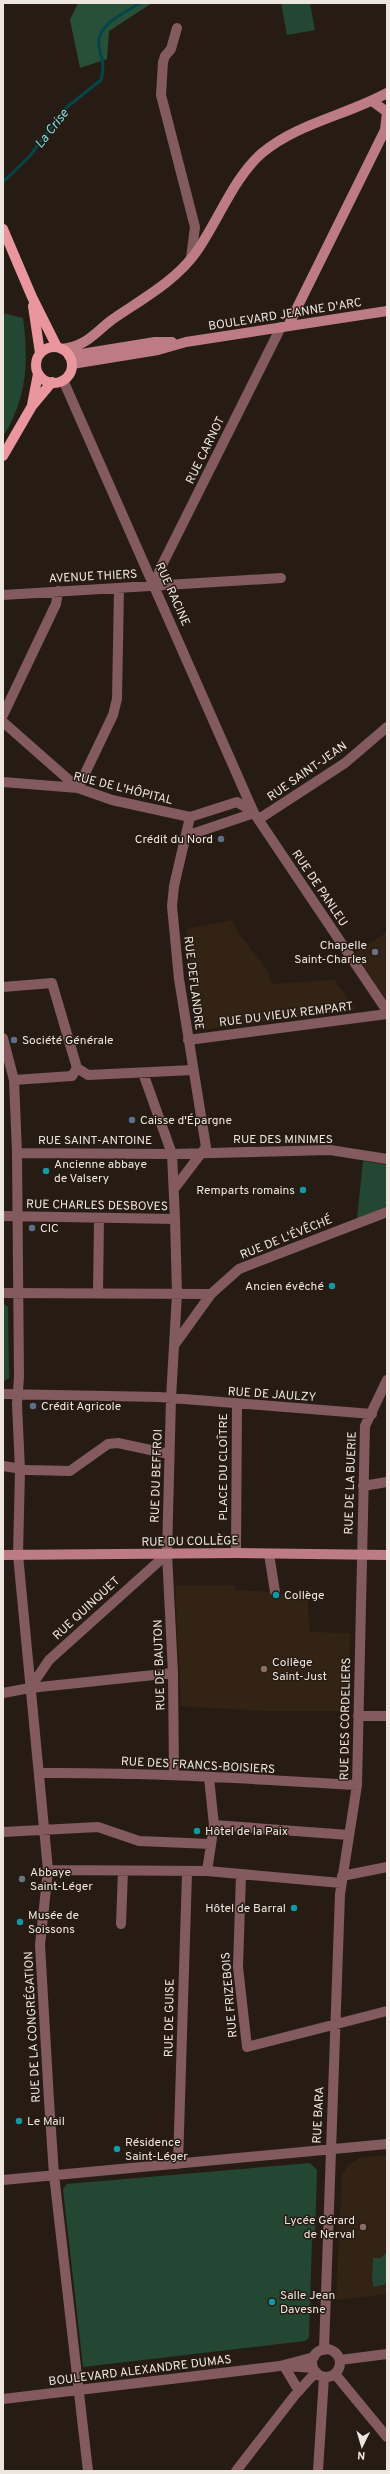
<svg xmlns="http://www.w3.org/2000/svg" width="390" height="2474" font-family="Overpass,sans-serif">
<rect width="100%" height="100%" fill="#271c13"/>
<!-- built -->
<path fill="#322315" d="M 232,920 L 236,930 L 267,970 L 272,984 L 334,980 L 356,1010 L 202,1030 L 190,971 L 187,929 Z
M 387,932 L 387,1002 L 355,953 Z
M 235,1585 L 235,1590 L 272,1592 L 272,1595 L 307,1593 L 310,1632 L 350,1633 L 349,1711 L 265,1711 L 181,1706 L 175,1586 Z
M 387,2155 L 387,2294 L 336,2300 L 342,2175 L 348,2166 L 359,2158 Z"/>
<!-- green -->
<path fill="#234732" d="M 281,3 L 310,3 L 315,30 L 287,35 Z
M 3,313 L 23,318 C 29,363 27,397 3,437 Z
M 363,1161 L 387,1165 L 387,1206 L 357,1219 Z
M 3,1303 L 8,1307 L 9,1378 L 3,1382 Z
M 310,2163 L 317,2170 L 315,2237 L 312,2239 L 309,2338 L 305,2341 L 83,2367 L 63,2189 L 67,2184 Z
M 387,2252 L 387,2284 L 374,2287 L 372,2280 L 373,2258 L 381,2258 Z"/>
<!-- forest -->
<path fill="#285039" d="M 78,3 L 152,3 L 109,31 L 107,59 L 80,68 L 70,20 Z"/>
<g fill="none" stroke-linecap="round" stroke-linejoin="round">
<!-- stream -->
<path stroke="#02464a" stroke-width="3" d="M 3,182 L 29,157 L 67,107 L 101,80 C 105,67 102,60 99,47 C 95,25 124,13 140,3"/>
<!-- street -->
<path stroke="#835a5e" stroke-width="10" d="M 177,28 L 171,49 L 165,56 L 163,62 L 161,95 L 195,227 L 191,258
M 63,380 L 254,813 L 387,1011
M 155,586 L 160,569 L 281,327
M 3,595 L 281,578
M 3,715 L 56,604 L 58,591
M 3,722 L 78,788
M 3,782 L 78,788 L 112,800 L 190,817 L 237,802 L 253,812
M 78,788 L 113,715 L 117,699 L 119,588
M 259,819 L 345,763 L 387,727
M 186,836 L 254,813
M 3,987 L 52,983 L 77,1068
M 3,1038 L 14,1080 L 17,1153 L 19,1377 L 17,1404 L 20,1470 L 18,1555 L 48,1870 L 40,1945 L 49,2100 L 54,2175 L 88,2471
M 188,1040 L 387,1014
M 77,1068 L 88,1075 L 193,1070
M 143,1073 L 172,1154 L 175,1219 L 177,1294 L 171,1398 L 167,1554 L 173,1673 L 174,1774
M 14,1080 L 72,1076 L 77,1068
M 17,1153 L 172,1154 L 330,1150 L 387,1159
M 174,1189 L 206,1147 L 179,979 L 172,906 L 174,886 L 190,817
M 3,1216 L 175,1219
M 3,1293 L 211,1294
M 98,1293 L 99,1219
M 175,1344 L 211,1294 L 239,1269 L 387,1212
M 3,1394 L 159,1397 L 372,1414
M 3,1466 L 29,1470 L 70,1471 L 108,1444 L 118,1443 L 169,1454
M 363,1486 L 387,1482
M 236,1553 L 237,1405
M 269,1554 L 275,1592
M 30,1688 L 49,1660 L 167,1554
M 3,1693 L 30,1688 L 173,1673
M 358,1716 L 387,1716
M 39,1773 C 145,1772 251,1779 357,1785
M 214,1825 L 349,1835
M 3,1832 L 98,1827 L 139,1841 L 211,1844
M 48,1870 L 207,1871 L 341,1883
M 207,1871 L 214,1825 L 209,1778
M 241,1875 L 238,1967 L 247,2047 L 387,2011
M 342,1876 L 387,1867
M 121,1924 L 123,1871
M 178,2164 L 187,1873
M 3,2180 L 387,2144
M312 2363a14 14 0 1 1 28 0a14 14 0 1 1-28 0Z
M 324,2350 L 340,1894 L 357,1785 L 365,1426 L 387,1380
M 340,2360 L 387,2354
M 284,2366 L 299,2391
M 288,2366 L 313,2368
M 335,2374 L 387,2437
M 3,2399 L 280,2366 L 314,2357
M 236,2471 L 295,2395 L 316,2372
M 318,2471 L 324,2377"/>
<!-- secondary -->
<path stroke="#bd7c83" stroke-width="10" d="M 372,101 L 387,112 L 385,130
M 288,326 L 387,126
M 62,349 C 87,346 94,333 113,319 C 142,299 176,281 197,251 C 218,221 234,177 262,153 C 298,123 347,115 387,93
M 69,356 L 155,342 L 172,342
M 72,364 L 158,350 L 186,342 L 387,311
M 3,1555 L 236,1553 L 387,1555"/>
<!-- primary -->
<path stroke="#ea969f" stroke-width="10" d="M 3,229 L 32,297 L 57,347
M 33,306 L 40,353
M36 365a18 18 0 1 1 36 0a18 18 0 1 1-36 0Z
M 32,405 L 38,374
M 3,456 L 32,406 L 52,382"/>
</g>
<!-- markers -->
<g fill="#5c6f8a" stroke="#271c13" stroke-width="1.5">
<circle cx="221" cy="839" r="4"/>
<circle cx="14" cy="1040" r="4"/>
<circle cx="132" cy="1120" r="4"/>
<circle cx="32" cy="1228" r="4"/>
<circle cx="33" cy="1406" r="4"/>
</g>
<g fill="#6b7280" stroke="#271c13" stroke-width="1.5">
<circle cx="375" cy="952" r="4"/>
<circle cx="22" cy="1879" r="4"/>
</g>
<g fill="#0f9aa8" stroke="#271c13" stroke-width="1.5">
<circle cx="46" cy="1171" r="4"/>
<circle cx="303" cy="1190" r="4"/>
<circle cx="332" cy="1286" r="4"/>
<circle cx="276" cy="1595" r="4"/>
<circle cx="197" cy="1831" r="4"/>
<circle cx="294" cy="1908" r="4"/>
<circle cx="20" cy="1922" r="4"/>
<circle cx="19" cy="2121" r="4"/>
<circle cx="117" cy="2149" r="4"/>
<circle cx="272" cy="2302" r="4"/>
</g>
<g fill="#8d6e63" stroke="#271c13" stroke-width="1.5">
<circle cx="264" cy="1669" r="4"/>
<circle cx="363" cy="2227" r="4"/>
</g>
<g text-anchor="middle" stroke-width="3" stroke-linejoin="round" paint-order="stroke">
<!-- street labels -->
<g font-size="12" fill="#ede6df" stroke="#271c13">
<text transform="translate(285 314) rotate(-9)" y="4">BOULEVARD JEANNE D'ARC</text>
<text transform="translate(205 450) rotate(-64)" y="4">RUE CARNOT</text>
<text transform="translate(93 576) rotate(-3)" y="4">AVENUE THIERS</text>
<text transform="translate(173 594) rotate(66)" y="4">RUE RACINE</text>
<text transform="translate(307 771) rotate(-35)" y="4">RUE SAINT-JEAN</text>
<text transform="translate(123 788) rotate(14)" y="4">RUE DE L'HÔPITAL</text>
<text transform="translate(320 888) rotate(56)" y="4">RUE DE PANLEU</text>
<text transform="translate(194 983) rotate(83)" y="4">RUE DEFLANDRE</text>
<text transform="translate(286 1014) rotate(-7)" y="4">RUE DU VIEUX REMPART</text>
<text x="283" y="1143">RUE DES MINIMES</text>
<text x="95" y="1144">RUE SAINT-ANTOINE</text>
<text transform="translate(97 1205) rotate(1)" y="4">RUE CHARLES DESBOVES</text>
<text transform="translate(286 1237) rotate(-22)" y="4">RUE DE L'ÉVÊCHÉ</text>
<text transform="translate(272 1394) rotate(4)" y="4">RUE DE JAULZY</text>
<text transform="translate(223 1467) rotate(-90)" y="4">PLACE DU CLOÎTRE</text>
<text transform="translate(156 1476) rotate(-88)" y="4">RUE DU BEFFROI</text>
<text transform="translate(350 1483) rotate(-88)" y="4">RUE DE LA BUERIE</text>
<text transform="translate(190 1541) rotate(-1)" y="4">RUE DU COLLÈGE</text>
<text transform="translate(86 1608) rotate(-43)" y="4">RUE QUINQUET</text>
<text transform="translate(159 1665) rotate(-92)" y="4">RUE DE BAUTON</text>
<text transform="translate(345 1719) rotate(-89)" y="4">RUE DES CORDELIERS</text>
<text transform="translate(198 1765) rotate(3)" y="4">RUE DES FRANCS-BOISIERS</text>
<text transform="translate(229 1995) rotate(-95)" y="4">RUE FRIZEBOIS</text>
<text transform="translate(169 2018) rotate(-89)" y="4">RUE DE GUISE</text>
<text transform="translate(32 2027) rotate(-93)" y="4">RUE DE LA CONGRÉGATION</text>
<text transform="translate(318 2115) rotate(-87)" y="4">RUE BARA</text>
<text transform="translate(140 2370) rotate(-7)" y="4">BOULEVARD ALEXANDRE DUMAS</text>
</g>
<!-- poi labels -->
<g font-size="12" fill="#ede6df" stroke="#271c13" text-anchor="start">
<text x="213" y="843" text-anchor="end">Crédit du Nord</text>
<text x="367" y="949" text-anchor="end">Chapelle<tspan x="367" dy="14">Saint-Charles</tspan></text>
<text x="22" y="1044">Société Générale</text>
<text x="140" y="1124">Caisse d'Épargne</text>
<text x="54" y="1168">Ancienne abbaye<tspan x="54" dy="14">de Valsery</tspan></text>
<text x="295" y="1194" text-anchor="end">Remparts romains</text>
<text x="40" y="1232">CIC</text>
<text x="324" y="1290" text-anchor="end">Ancien évêché</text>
<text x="41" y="1410">Crédit Agricole</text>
<text x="284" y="1599">Collège</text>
<text x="272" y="1666">Collège<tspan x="272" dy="14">Saint-Just</tspan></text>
<text x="205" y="1835">Hôtel de la Paix</text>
<text x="30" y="1876">Abbaye<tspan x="30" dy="14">Saint-Léger</tspan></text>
<text x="286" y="1912" text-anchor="end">Hôtel de Barral</text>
<text x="28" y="1919">Musée de<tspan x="28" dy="14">Soissons</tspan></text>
<text x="27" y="2125">Le Mail</text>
<text x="125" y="2146">Résidence<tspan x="125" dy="14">Saint-Léger</tspan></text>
<text x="355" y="2224" text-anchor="end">Lycée Gérard<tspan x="355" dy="14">de Nerval</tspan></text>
<text x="280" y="2299">Salle Jean<tspan x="280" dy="14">Davesne</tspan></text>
</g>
<!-- water labels -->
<g font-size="13" font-style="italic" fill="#7edde2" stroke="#271c13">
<text transform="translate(51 128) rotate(-52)" y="5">La Crise</text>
</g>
</g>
<!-- border -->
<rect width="390" height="2474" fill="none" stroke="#ede6df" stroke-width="8"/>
<!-- north arrow -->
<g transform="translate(362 2446) rotate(185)" stroke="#271c13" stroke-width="3" paint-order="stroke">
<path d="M0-3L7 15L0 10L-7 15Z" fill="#ede6df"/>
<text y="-6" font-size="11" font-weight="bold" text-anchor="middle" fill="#ede6df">N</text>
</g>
</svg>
